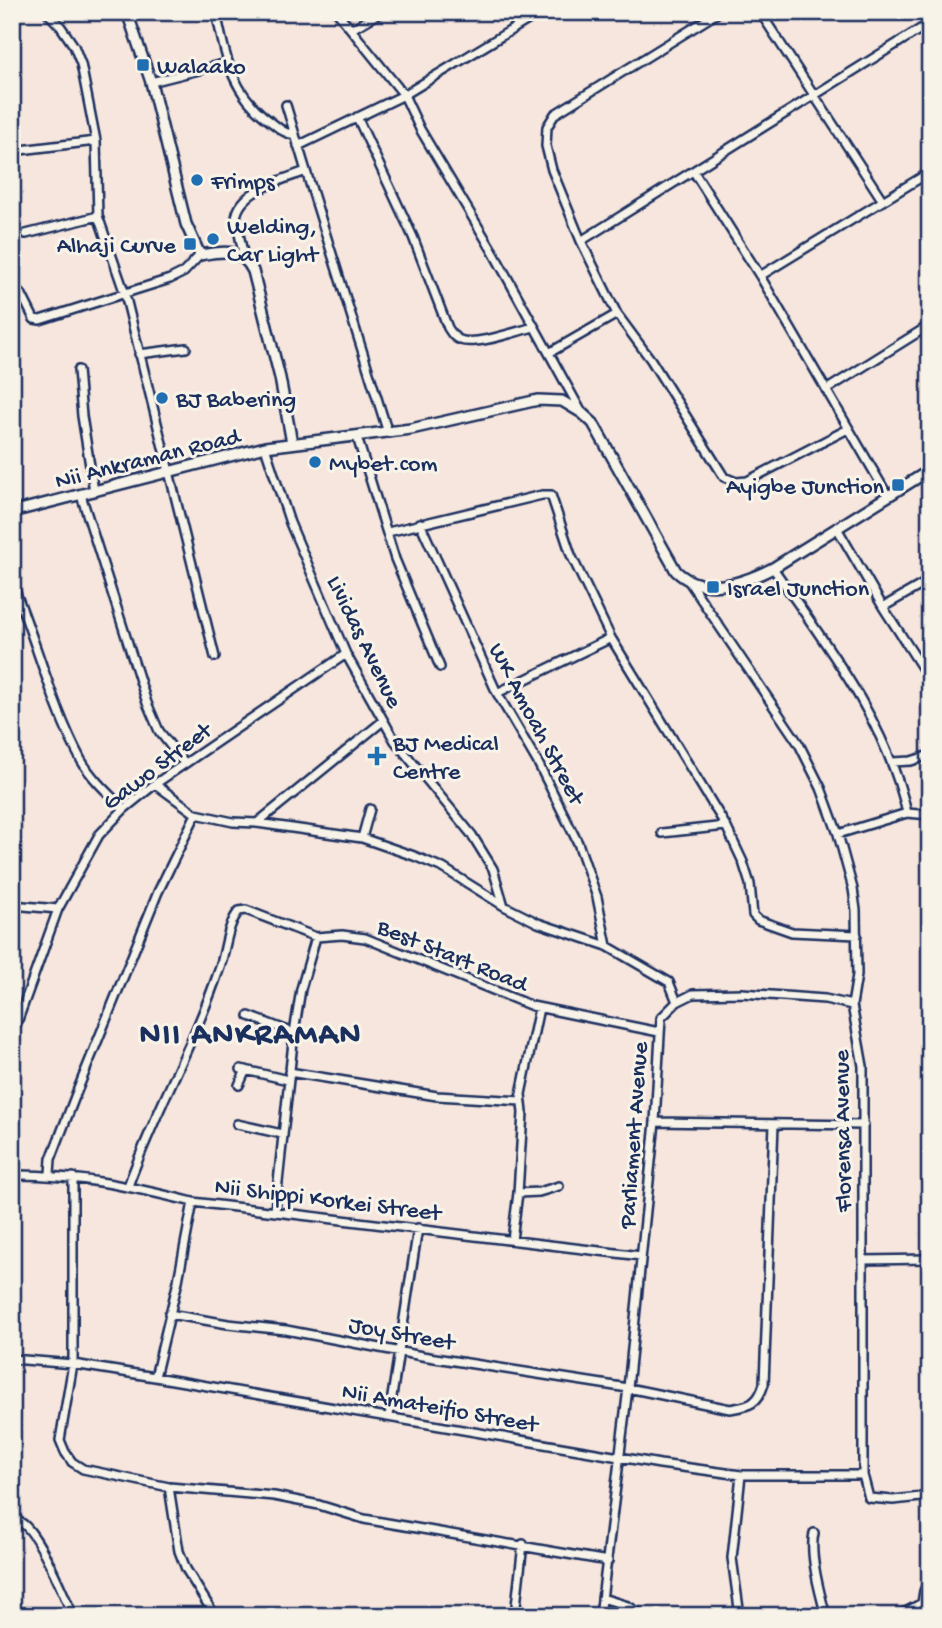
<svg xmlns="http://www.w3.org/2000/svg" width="942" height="1628" font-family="'Gochi Hand',sans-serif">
<rect width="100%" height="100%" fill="#f7e6dd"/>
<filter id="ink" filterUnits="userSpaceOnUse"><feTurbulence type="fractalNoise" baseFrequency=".0143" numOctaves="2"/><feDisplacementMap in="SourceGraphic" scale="14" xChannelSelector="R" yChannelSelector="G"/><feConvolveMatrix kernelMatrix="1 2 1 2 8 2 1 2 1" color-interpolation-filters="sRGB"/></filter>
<g filter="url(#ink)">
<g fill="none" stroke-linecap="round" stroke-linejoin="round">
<!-- minor casing -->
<g stroke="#1b2f5e" stroke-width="12">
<path id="minor" d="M 47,12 L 61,27 L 74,46 L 81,64 L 96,141 L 98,216 L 125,294 L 215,657
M 216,12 C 226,58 231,93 271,122 C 279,128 285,134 295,135
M 337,12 L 404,95 L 420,129 L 492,250 L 582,413
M 719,12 L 555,114 L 547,127 L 546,146 L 552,170 L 581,241 L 617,314 L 651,360 L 724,477 L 736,482 L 747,481 L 848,429
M 760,12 L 883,201
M 352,29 L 381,12
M 151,82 L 227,63
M 357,117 L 413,237 L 448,328 C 452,334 454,338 460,340 C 476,346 517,331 534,327
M 298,146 L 404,95 L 541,12
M 12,151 L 96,141
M 306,171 L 388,433
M 694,172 L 760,276 L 888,496
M 26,234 L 98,216
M 581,241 L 930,23
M 244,258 L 236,219 C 238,190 283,180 306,171 L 286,105
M 760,276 L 930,172
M 12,285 L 22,295 L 34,319 L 40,320 L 170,279 L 184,272 L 200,255
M 549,353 L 617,314
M 139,354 L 186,348
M 78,370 L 82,416 L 94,491
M 826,390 L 930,325
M 357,437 L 395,559 L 440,667
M 265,447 L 290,523 L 346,654 L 395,741 L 472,835 L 493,869 L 504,906
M 81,495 L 147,703 L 159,731 L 184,763
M 420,523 L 497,693 L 538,763 L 578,843 L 597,897 L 607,946
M 837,528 L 883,607 L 930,680
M 388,532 L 542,495 L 551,495 L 571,555 L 611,638 L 726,826 L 743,862 L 750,884 L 753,915 L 758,920 L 792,932 L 857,935
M 773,568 C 825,643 887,722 907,813
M 688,580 L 799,744 L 821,788 L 838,834 L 853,889 L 856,910 L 857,975 L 852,1005 L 863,1066 L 863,1475 L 869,1498 L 893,1500 L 930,1496
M 12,583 C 36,640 52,706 81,760 C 92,779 109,794 124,809
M 883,607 L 930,580
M 497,693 L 611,638
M 892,762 L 911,761 L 930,755
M 155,784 L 196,814 L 233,822 L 257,823 L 362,838 L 414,856 L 443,868 L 504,906 L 538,923 L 607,946 L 669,982 L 677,1002
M 257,823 L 383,721
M 662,833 L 726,826
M 838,834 L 907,813 L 930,815
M 362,838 L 370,809
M 12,905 L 58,909
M 249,1016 L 294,1033
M 14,1031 L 58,909 L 99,835 L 124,809 L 155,784 L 346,654
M 241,1069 L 288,1080
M 289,1072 L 437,1096 L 521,1101
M 239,1085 L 246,1070
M 655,1122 L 864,1125
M 237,1124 L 282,1134
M 50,1174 L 51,1159 L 76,1094 L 158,892 L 196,814
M 12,1175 C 74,1174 133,1187 193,1202 L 641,1256
M 73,1177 L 73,1364 L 60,1440 L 65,1452 L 72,1462 L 83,1469 L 169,1487 L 274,1496 L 319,1505 L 364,1519 L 608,1561
M 128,1186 C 155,1111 195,1042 220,967 C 226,949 227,925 239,911 L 246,910 L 316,937 L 342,935 L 365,938 L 532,1006 L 659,1032
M 518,1193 L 539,1192 L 559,1186
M 275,1210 L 294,1033 L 301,989 L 316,937
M 512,1240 L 518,1193 L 523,1113 L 521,1094 L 539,1008
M 863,1260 L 930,1259
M 169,1314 L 228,1324 L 286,1330 L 422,1356 L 628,1388 L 730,1409 C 750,1406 758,1404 764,1384 L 774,1124
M 12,1359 L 73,1364 L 155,1377 L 660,1464 L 741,1475 L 863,1475
M 155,1377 L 178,1281 L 193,1202
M 389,1416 L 418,1228
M 169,1487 L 179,1551 L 186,1569 L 215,1616
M 12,1525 L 20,1522 C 37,1529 65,1597 73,1616
M 814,1533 C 809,1554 820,1594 826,1616
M 930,1577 L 924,1591 L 922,1603 L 930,1611
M 602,1598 L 628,1606 L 644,1616
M 516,1606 L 523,1544
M 600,1616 L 628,1388 L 655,1122 L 661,1018 L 677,1002 L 693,994 L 742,993 L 825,999 L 852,1005
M 740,1616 L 732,1558 L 741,1475
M 898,1616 L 922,1603"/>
</g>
<!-- tertiary casing -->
<g stroke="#1b2f5e" stroke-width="14">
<path id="tertiary" d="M 127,12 L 151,82 L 186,224 L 200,255 C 223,251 241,247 253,271 L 280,378 L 292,443
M 12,512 L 265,447 L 411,429 L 538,400 L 562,401 L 582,413 L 593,423 L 676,571 C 703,597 744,583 773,568 L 930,470"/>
</g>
<!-- minor -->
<use href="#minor" stroke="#f7f3e8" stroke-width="7"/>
<!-- tertiary -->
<use href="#tertiary" stroke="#f7f3e8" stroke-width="9"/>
</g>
</g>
<!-- markers -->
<g fill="#1f6fb2" stroke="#f7f3e8" stroke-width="2.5">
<rect x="136" y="58" width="14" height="14" rx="3.5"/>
<circle cx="197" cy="180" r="7"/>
<circle cx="213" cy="239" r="7"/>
<rect x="183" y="237" width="14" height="14" rx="3.5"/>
<circle cx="162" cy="398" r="7"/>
<circle cx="315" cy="462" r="7"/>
<rect x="891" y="478" width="14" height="14" rx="3.5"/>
<rect x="706" y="580" width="14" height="14" rx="3.5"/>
<path d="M373.5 745.5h7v7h7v7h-7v7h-7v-7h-7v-7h7z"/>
</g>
<g text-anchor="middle" stroke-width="6" stroke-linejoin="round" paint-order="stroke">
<!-- poi labels -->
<g font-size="24" fill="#1b2f5e" stroke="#f7f3e8" text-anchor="start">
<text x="157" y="73">Walaako</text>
<text x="211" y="188">Frimps</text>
<text x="227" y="233">Welding,<tspan x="227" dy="28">Car Light</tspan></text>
<text x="176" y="252" text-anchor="end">Alhaji Curve</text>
<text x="176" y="406">BJ Babering</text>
<text x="329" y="470">Mybet.com</text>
<text x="884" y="493" text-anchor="end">Ayigbe Junction</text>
<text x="727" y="595">Israel Junction</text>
<text x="393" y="750">BJ Medical<tspan x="393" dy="28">Centre</tspan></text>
</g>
<!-- street labels -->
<g font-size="24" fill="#1b2f5e" stroke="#f7f3e8">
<text transform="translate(147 457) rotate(-14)" y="8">Nii Ankraman Road</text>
<text transform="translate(366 641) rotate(64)" y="8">Lividas Avenue</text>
<text transform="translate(538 723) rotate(62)" y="8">WK Amoah Street</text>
<text transform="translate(156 765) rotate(-37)" y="8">Gawo Street</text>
<text transform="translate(453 954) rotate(22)" y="8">Best Start Road</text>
<text transform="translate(841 1131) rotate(-91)" y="8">Florensa Avenue</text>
<text transform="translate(632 1135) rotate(-86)" y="8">Parliament Avenue</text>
<text transform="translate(328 1198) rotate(7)" y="8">Nii Shippi Korkei Street</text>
<text transform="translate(402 1332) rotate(10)" y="8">Joy Street</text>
<text transform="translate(440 1406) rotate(10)" y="8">Nii Amateifio Street</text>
</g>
<!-- district labels -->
<g font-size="32" font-weight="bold" letter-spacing="2" fill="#1b2f5e" stroke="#f7f3e8">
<text x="251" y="1042">NII ANKRAMAN</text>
</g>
</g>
<!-- margin -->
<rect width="942" height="1628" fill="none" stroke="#f7f3e8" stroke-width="42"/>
<rect x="21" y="21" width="900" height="1586" fill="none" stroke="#1b2f5e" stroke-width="2.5" filter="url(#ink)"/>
</svg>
